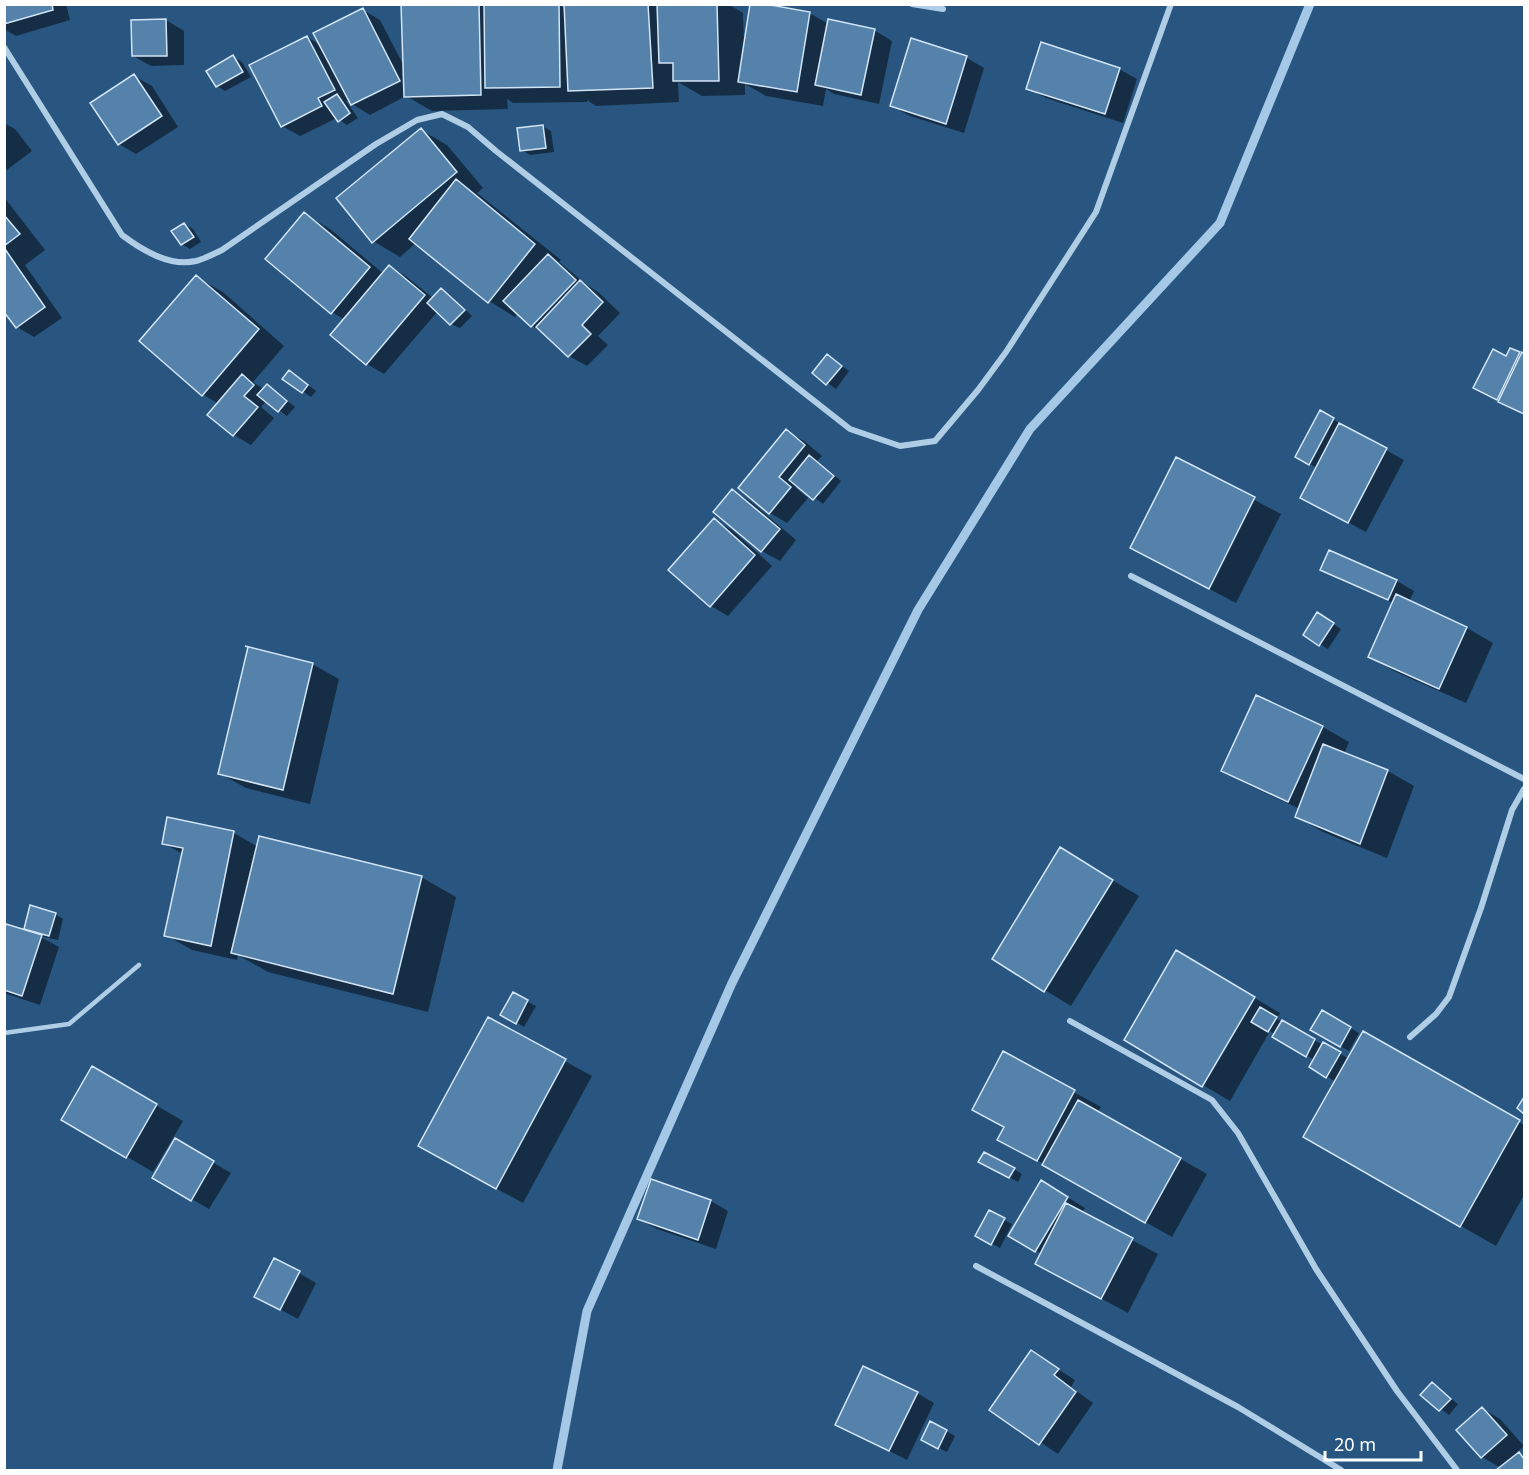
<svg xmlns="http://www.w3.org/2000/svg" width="1529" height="1475" font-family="'Noto Sans',sans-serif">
<rect width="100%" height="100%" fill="#285681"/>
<!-- shadow -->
<path fill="#0007" d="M 4,4 L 66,4 L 70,20 L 16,36 L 4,29 Z
M 402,4 L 483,4 L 486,6 L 559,5 L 566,9 L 565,4 L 728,4 L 743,13 L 744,46 L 809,13 L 829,24 L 874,30 L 892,41 L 879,104 L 834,94 L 826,89 L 823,106 L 766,96 L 745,84 L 745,95 L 702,96 L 678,82 L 679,102 L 596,106 L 587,100 L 587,102 L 513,103 L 507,99 L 508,109 L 432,111 L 406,96 L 370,115 L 352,104 L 350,100 L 346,101 L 358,118 L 347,125 L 337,118 L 300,136 L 282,126 L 307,37 L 322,46 L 363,10 L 380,20 L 405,68 Z
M 166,20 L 184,31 L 184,65 L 151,66 L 133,56 Z
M 912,40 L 967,58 L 984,68 L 964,133 L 910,116 L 892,106 Z
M 233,57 L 242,62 L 251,77 L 225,91 L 217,86 Z
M 1119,69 L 1137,79 L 1123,123 L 1046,98 L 1028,88 Z
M 134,76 L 152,86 L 178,127 L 136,154 L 119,144 Z
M 4,123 L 15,129 L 32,151 L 4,172 Z
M 542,126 L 551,131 L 554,152 L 530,155 L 522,150 Z
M 421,130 L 447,145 L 483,188 L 477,193 L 561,260 L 559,262 L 587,285 L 598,292 L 620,313 L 598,336 L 608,345 L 587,366 L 569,356 L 546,334 L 532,326 L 518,313 L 515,317 L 489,301 L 416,243 L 400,257 L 373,241 Z
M 4,197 L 45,250 L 25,265 L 62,318 L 34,337 L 17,327 L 4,309 Z
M 304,214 L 330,229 L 384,274 L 390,267 L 407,277 L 433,298 L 441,290 L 449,294 L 472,316 L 460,328 L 451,324 L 438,311 L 384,374 L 367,364 L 345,320 L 332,312 Z
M 184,224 L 193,229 L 201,242 L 190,249 L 182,244 Z
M 196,277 L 223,292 L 284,346 L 253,382 L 264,389 L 267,386 L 275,391 L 295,407 L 287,416 L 266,401 L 261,407 L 274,418 L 251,445 L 234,435 L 219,404 L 202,394 Z
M 1511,350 L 1524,355 L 1524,415 L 1475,388 L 1507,358 Z
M 835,361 L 849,371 L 836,389 L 814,373 Z
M 297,377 L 316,391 L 311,397 L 285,379 Z
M 1321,412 L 1341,424 L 1341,425 L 1404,460 L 1366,532 L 1319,507 L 1317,468 L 1297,457 Z
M 786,431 L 804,441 L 822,456 L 817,461 L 841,481 L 823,504 L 798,485 L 796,488 L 808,498 L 787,523 L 770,513 Z
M 1177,459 L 1281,514 L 1236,603 L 1131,548 Z
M 732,491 L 750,501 L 796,540 L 780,561 L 762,551 L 715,512 Z
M 714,520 L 732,530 L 772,566 L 728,616 L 711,606 L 670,570 Z
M 1322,570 L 1397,581 L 1414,591 L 1409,602 L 1467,628 L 1493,643 L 1466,703 L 1396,672 L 1370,657 L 1393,603 L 1340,580 Z
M 1318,614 L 1341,629 L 1328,649 L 1305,635 Z
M 312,664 L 339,679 L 310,804 L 246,788 L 219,773 Z
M 1257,697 L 1323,727 L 1349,742 L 1344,754 L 1388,771 L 1414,786 L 1387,858 L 1323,832 L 1297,817 L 1300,809 L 1250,786 L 1223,770 Z
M 234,833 L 258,847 L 421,877 L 456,897 L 428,1012 L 268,972 L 238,955 L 237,960 L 192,950 L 166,935 L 183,854 L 163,843 Z
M 1087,865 L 1139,896 L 1071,1006 L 994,959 Z
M 55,914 L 63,919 L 58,940 L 39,936 L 59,947 L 40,1005 L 4,993 L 4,928 L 34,933 L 26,928 Z
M 1176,952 L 1280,1013 L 1277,1019 L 1323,1045 L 1324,1044 L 1349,1059 L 1364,1033 L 1524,1125 L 1524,1195 L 1496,1246 L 1305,1137 L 1336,1082 L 1311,1066 L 1314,1060 L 1274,1036 L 1275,1035 L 1270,1031 L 1230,1101 L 1126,1040 Z
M 513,994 L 536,1006 L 524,1027 L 502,1014 Z
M 1323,1012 L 1359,1033 L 1349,1051 L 1313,1030 Z
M 488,1019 L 592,1076 L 523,1203 L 446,1161 Z
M 1004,1054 L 1101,1107 L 1098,1112 L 1207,1174 L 1172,1237 L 1026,1154 L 1006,1127 Z
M 92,1068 L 183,1121 L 153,1172 L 63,1119 Z
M 175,1140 L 231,1173 L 209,1209 L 154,1177 Z
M 980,1161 L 1014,1169 L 1022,1174 L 1018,1182 Z
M 1059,1192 L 1085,1208 L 1082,1213 L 1158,1254 L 1128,1313 L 1063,1278 L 1042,1254 L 1010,1235 Z
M 711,1201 L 728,1211 L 716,1249 L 657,1229 L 639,1219 Z
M 989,1212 L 1012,1224 L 1000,1248 L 977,1236 Z
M 299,1273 L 316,1283 L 298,1319 L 274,1306 Z
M 1031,1352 L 1075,1380 L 1071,1387 L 1093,1403 L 1058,1454 L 992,1410 Z
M 1432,1384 L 1458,1404 L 1449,1415 L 1423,1395 Z
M 917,1393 L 934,1403 L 907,1460 L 837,1424 Z
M 1483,1409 L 1500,1419 L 1524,1446 L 1517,1452 L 1524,1457 L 1524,1470 L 1498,1470 L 1501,1468 L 1482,1457 L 1458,1430 Z
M 946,1431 L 955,1436 L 947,1452 L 931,1444 Z"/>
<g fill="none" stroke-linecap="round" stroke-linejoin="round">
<!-- stream -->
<path stroke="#a4c8e6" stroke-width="9" d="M 557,1470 L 587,1311 L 732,983 L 918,610 L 1030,429 L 1220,223 L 1310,4"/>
</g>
<!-- building -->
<path fill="#5482ab" stroke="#d3e5f5" stroke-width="1.5" d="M 4,4 L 52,4 L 53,10 L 4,24 Z
M 401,4 L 479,4 L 481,95 L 404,97 Z
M 559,4 L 560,87 L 485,88 L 484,5 Z
M 564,4 L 648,4 L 653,88 L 568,91 Z
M 657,4 L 717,4 L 719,81 L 673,81 L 673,63 L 659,63 Z
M 750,4 L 765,4 L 810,12 L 797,92 L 738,82 Z
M 363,8 L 400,81 L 351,105 L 313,33 Z
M 166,19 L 167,56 L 132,56 L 131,20 Z
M 828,19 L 875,29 L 861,95 L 815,85 Z
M 307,36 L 335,90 L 318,98 L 322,106 L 281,127 L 249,65 Z
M 911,38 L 967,56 L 946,124 L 890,106 Z
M 1041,42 L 1120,68 L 1105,114 L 1026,89 Z
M 233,55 L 243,72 L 216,87 L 206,71 Z
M 134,74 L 162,116 L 118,145 L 90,103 Z
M 337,94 L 350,113 L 338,122 L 324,102 Z
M 543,125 L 546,148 L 520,151 L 517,128 Z
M 421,128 L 457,172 L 372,243 L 336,198 Z
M 456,179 L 535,244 L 488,303 L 409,239 Z
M 304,212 L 370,267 L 331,314 L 265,259 Z
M 4,215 L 20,234 L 4,246 Z
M 184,223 L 194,237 L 181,245 L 171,231 Z
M 5,249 L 45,307 L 16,328 L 4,312 Z
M 548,254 L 576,280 L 531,327 L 503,301 Z
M 389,265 L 425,295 L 366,365 L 330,335 Z
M 196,275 L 259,329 L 202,396 L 139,341 Z
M 580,280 L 603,302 L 582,325 L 591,334 L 568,357 L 536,327 Z
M 441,288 L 465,310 L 450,325 L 427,303 Z
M 1510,348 L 1520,352 L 1497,400 L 1473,388 L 1493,349 L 1506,356 Z
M 1522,352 L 1524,354 L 1524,414 L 1498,402 Z
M 827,354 L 842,366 L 826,385 L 812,373 Z
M 289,370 L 308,385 L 302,393 L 282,379 Z
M 242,374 L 254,385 L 244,396 L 258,407 L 233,436 L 207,415 Z
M 267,384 L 287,401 L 278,412 L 257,395 Z
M 1320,410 L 1334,418 L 1309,465 L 1295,457 Z
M 1339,423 L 1387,448 L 1348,523 L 1300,498 Z
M 786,429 L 805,445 L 779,477 L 791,487 L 769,514 L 738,488 Z
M 809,455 L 834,476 L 813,500 L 789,480 Z
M 1176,457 L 1255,497 L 1209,589 L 1130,548 Z
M 732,489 L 780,529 L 761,552 L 713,512 Z
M 714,518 L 755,555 L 710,607 L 668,570 Z
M 1329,550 L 1397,580 L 1388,600 L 1320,570 Z
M 1396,594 L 1467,627 L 1439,689 L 1368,657 Z
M 1317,612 L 1334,623 L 1319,646 L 1303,635 Z
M 245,646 L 313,663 L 283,790 L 218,774 L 248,647 Z
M 1256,695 L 1323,726 L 1288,802 L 1221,771 Z
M 1323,744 L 1388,770 L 1360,844 L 1295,817 Z
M 167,817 L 234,831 L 211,946 L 164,936 L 183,848 L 162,844 Z
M 259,836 L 422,876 L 393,994 L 231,953 Z
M 1060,847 L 1113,880 L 1044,992 L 992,959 Z
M 30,905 L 56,913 L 49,936 L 24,929 Z
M 6,924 L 42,935 L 22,996 L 4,990 L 4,930 Z
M 1176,950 L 1255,997 L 1202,1087 L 1124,1040 Z
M 513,992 L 528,1000 L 516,1024 L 500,1015 Z
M 1260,1007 L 1277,1017 L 1268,1032 L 1251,1022 Z
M 1322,1010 L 1351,1027 L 1340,1047 L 1310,1030 Z
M 488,1017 L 566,1059 L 496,1189 L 418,1146 Z
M 1282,1020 L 1315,1039 L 1306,1057 L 1272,1037 Z
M 1363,1031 L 1520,1120 L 1460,1227 L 1303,1137 Z
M 1323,1042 L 1341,1052 L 1326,1078 L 1309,1067 Z
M 1003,1051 L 1075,1090 L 1037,1161 L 997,1140 L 1004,1127 L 972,1110 Z
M 92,1066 L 157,1104 L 126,1158 L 61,1120 Z
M 1524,1097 L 1524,1114 L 1517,1108 Z
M 1078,1100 L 1181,1158 L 1145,1223 L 1042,1165 Z
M 175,1138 L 214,1161 L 191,1201 L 152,1178 Z
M 984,1152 L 1015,1168 L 1009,1178 L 978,1162 Z
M 651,1179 L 711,1200 L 698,1240 L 637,1219 Z
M 1041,1180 L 1068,1197 L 1035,1252 L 1008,1236 Z
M 1066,1203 L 1133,1238 L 1101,1299 L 1035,1264 Z
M 989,1210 L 1005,1218 L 991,1245 L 975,1236 Z
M 274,1258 L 300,1271 L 280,1310 L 254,1297 Z
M 1031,1350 L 1059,1369 L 1054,1375 L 1076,1392 L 1039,1445 L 989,1410 Z
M 863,1366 L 918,1392 L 889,1451 L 835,1425 Z
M 1432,1382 L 1451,1399 L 1439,1411 L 1420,1395 Z
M 1482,1407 L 1507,1435 L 1481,1458 L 1456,1430 Z
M 930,1421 L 947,1430 L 938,1449 L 921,1440 Z
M 1519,1452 L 1524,1459 L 1524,1470 L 1496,1470 Z"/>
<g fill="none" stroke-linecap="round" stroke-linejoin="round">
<!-- service -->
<path stroke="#b0cde6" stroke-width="4.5" d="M 4,1033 L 69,1024 L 139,965"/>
<!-- minor -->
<path stroke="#b0cde6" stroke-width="6" d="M 912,4 L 943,9
M 4,47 L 122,235 C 142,250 169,267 196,261 C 204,259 214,254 222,250 L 376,144 L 417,120 L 442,114 L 468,127 L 496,151 L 850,429 L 900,446 L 935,441 L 978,390 L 1006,352 L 1096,212 L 1171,4
M 1131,576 L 1524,779
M 1070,1021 L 1212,1100 L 1238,1133 L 1316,1269 L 1397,1391 L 1457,1470
M 1410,1037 L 1436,1014 L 1449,997 L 1481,908 L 1512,810 L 1524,789
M 976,1266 L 1238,1407 L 1341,1470"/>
</g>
<!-- border -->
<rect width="1529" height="1475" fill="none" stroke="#ffffff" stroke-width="12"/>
<!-- scale -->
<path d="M1325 1451v9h96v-9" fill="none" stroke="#ffffff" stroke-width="3"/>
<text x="1334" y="1451" font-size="18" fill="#ffffff" stroke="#285681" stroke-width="4.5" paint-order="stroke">20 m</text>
</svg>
